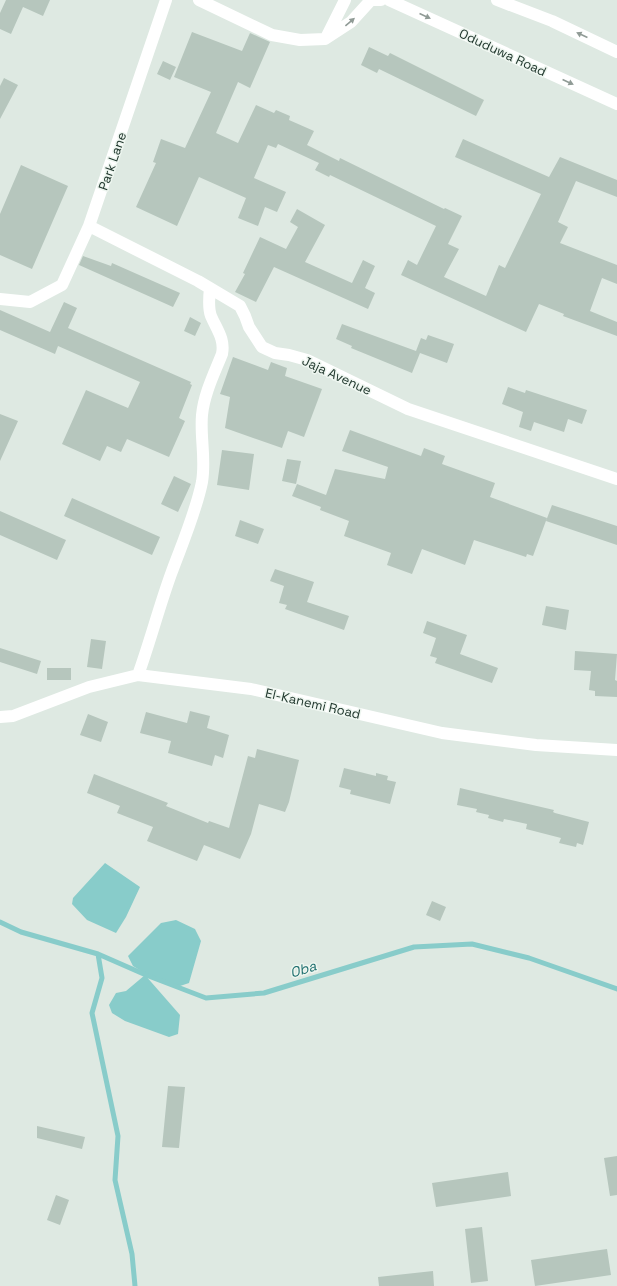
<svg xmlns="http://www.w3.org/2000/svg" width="617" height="1286" font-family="'Space Grotesk',sans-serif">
<rect width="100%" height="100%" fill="#dee9e2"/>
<!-- water -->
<path fill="#88ccca" d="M 105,863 L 140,887 L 126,917 L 116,933 L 87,920 L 72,904 L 73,898 Z
M 176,920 L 195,929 L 201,941 L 189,983 L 177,987 L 146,974 L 133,966 L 128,956 L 161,923 Z
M 145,975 L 180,1015 L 178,1034 L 169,1037 L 125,1021 L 112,1013 L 109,1005 L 116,993 L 126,991 Z"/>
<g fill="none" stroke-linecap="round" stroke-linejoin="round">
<!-- stream -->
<path stroke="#88ccca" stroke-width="5" d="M 0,922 L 21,932 L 98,954 L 146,975 L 206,998 L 264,993 L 414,947 L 472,944 L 529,958 L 617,989
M 98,954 L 102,978 L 92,1013 L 118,1136 L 115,1180 L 132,1254 L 135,1286"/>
</g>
<!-- building -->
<path fill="#b6c6bd" d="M 6,0 L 50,0 L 43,16 L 23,7 L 11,34 L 0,29 L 0,13 Z
M 192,32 L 242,51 L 250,33 L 270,42 L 250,88 L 238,82 L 216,133 L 238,143 L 256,105 L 274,113 L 276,110 L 290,116 L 289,120 L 314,131 L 307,145 L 339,161 L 340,158 L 444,209 L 445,208 L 462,216 L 448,244 L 459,249 L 444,277 L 486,296 L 499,265 L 505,268 L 541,194 L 455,157 L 463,139 L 549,177 L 560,157 L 617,180 L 617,197 L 576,181 L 558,222 L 568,227 L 560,243 L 617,265 L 617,284 L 602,278 L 590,311 L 617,322 L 617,336 L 563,316 L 564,314 L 539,304 L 526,332 L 401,275 L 408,260 L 417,265 L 436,226 L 330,175 L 329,177 L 315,170 L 319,163 L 278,144 L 276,148 L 268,145 L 254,178 L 286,192 L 277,212 L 265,207 L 258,226 L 238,218 L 246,198 L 199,177 L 177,226 L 136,207 L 156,163 L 153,162 L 161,139 L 185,148 L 211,92 L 174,77 Z
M 369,47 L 388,56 L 390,53 L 484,100 L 476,116 L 379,69 L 377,73 L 361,65 Z
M 163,61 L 176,67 L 170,80 L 157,74 Z
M 4,78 L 18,85 L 0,119 L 0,86 Z
M 21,165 L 68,186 L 32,269 L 0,255 L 0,214 Z
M 297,209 L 325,225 L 305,262 L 352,283 L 363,260 L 375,266 L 365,288 L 375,293 L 368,309 L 274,267 L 256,302 L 235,292 L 245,274 L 243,273 L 260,237 L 286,249 L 298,227 L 290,222 Z
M 83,256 L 111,266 L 112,263 L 180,293 L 173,307 L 79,265 Z
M 64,302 L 77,308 L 68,328 L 191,382 L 190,384 L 192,385 L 179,418 L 185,421 L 169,457 L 127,439 L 121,452 L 107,446 L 100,461 L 62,444 L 86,390 L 128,408 L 140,382 L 58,346 L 55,354 L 0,330 L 0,310 L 50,332 Z
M 190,317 L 201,323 L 195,336 L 184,331 Z
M 342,324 L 416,351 L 421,338 L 426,340 L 428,335 L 454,344 L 447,363 L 420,353 L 412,373 L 351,348 L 352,346 L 336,339 Z
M 233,357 L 268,370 L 271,362 L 287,368 L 285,376 L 322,389 L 304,437 L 288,431 L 282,448 L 225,428 L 230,397 L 220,394 Z
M 508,387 L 525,393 L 526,390 L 587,410 L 582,424 L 568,419 L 564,432 L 534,422 L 531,431 L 519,427 L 523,412 L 502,404 Z
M 0,414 L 18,421 L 0,461 Z
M 350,430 L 421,456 L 424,448 L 445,456 L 442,464 L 495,483 L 490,497 L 547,518 L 533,556 L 527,554 L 526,557 L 474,540 L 465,565 L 422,549 L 412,574 L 387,565 L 391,553 L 344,536 L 349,521 L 320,510 L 321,507 L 292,496 L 297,484 L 326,495 L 335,469 L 385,479 L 388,467 L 342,451 Z
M 222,450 L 254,454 L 249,490 L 217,485 Z
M 287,459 L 301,461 L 296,484 L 282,481 Z
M 174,476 L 191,484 L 178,512 L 161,504 Z
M 72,498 L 160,537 L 152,555 L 64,516 Z
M 552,505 L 617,526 L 617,545 L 546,521 Z
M 0,511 L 66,540 L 57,560 L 0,535 Z
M 240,520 L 264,529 L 258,544 L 235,536 Z
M 275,569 L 314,582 L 307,602 L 349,616 L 344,630 L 285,609 L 287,605 L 279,603 L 284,586 L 270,581 Z
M 546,606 L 569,610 L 566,630 L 542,625 Z
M 427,621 L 467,635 L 460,654 L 498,668 L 492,683 L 435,663 L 437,658 L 430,656 L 436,638 L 423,633 Z
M 91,639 L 106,641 L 102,669 L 87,667 Z
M 0,648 L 41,661 L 37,674 L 0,662 Z
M 575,651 L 617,654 L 615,680 L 617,681 L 617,697 L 595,696 L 595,691 L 589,690 L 591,671 L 574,670 Z
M 47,668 L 71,668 L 71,680 L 47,680 Z
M 190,711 L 210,716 L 207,728 L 229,735 L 223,758 L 215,755 L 212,766 L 168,753 L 171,741 L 140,733 L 146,712 L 187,723 Z
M 88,714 L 108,722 L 101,742 L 80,735 Z
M 257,749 L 299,760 L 289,802 L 285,812 L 259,804 L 251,834 L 240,859 L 204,845 L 197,861 L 147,841 L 153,827 L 117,813 L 120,806 L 87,793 L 94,774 L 168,803 L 166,806 L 208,823 L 209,821 L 229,828 L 248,756 L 255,758 Z
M 344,768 L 376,776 L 376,773 L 388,776 L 387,780 L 396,782 L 390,804 L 350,794 L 351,790 L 339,787 Z
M 460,788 L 554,810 L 553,812 L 555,813 L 589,822 L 583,845 L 577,843 L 576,847 L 559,843 L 561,838 L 526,829 L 527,824 L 504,819 L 503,822 L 488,818 L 489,815 L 476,812 L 477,809 L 457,805 Z
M 432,901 L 446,907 L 440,921 L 426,915 Z
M 168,1086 L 185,1087 L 179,1148 L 162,1147 Z
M 37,1126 L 85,1137 L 82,1149 L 37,1138 Z
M 617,1156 L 617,1195 L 610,1196 L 604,1158 Z
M 508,1172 L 511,1196 L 436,1207 L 432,1183 Z
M 56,1195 L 69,1200 L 60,1225 L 47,1220 Z
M 482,1227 L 488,1281 L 471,1283 L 465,1229 Z
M 607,1249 L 611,1275 L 535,1286 L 531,1260 Z
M 433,1271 L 434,1286 L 379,1286 L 378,1277 Z"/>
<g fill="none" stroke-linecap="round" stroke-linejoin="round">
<!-- minor -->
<path stroke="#fff" stroke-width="12" d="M 199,0 L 272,35 L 300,40 L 325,39 L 351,22 L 371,0
M 326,38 L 345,0
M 89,226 L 198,281 L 240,306 L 245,316 L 249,327 L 262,347 L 275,353 L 289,355 L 307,360 L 408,409 L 617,479
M 0,299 L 30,302 L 62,285 L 89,226 L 166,0
M 138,675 C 150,642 159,607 171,574 C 182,544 196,512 202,482 C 206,459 200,437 202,415 C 204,394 214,374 222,354 C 225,339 217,330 211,316 C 208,308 209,297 210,288
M 0,717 L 13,716 L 89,687 L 138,675 L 251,689 L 442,733 L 536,745 L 617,750"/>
<!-- tertiary -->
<path stroke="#fff" stroke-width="12" d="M 374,0 L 381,0
M 389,0 L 617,104
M 497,0 L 552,21 L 617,52"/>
</g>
<!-- one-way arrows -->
<defs><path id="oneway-solid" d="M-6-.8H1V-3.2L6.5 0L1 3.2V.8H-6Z"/></defs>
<g fill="#909b96">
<use href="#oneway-solid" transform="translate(425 16) rotate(24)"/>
<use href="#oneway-solid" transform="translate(350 22) rotate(-40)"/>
<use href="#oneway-solid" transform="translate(582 35) rotate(-155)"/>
<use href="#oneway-solid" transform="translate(568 82) rotate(25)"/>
</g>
<g text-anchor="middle" stroke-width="3" stroke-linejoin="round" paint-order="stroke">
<!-- street labels -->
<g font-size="13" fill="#20372d" stroke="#eef6f0">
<text transform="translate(503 52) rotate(25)" y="5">Oduduwa Road</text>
<text transform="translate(112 161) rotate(-71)" y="5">Park Lane</text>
<text transform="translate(337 375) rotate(25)" y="5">Jaja Avenue</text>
<text transform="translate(313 703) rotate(13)" y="5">El-Kanemi Road</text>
</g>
<!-- water labels -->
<g font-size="14" font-style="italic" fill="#1e6f6e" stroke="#eef6f0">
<text transform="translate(303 969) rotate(-17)" y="5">Oba</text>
</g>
</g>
</svg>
